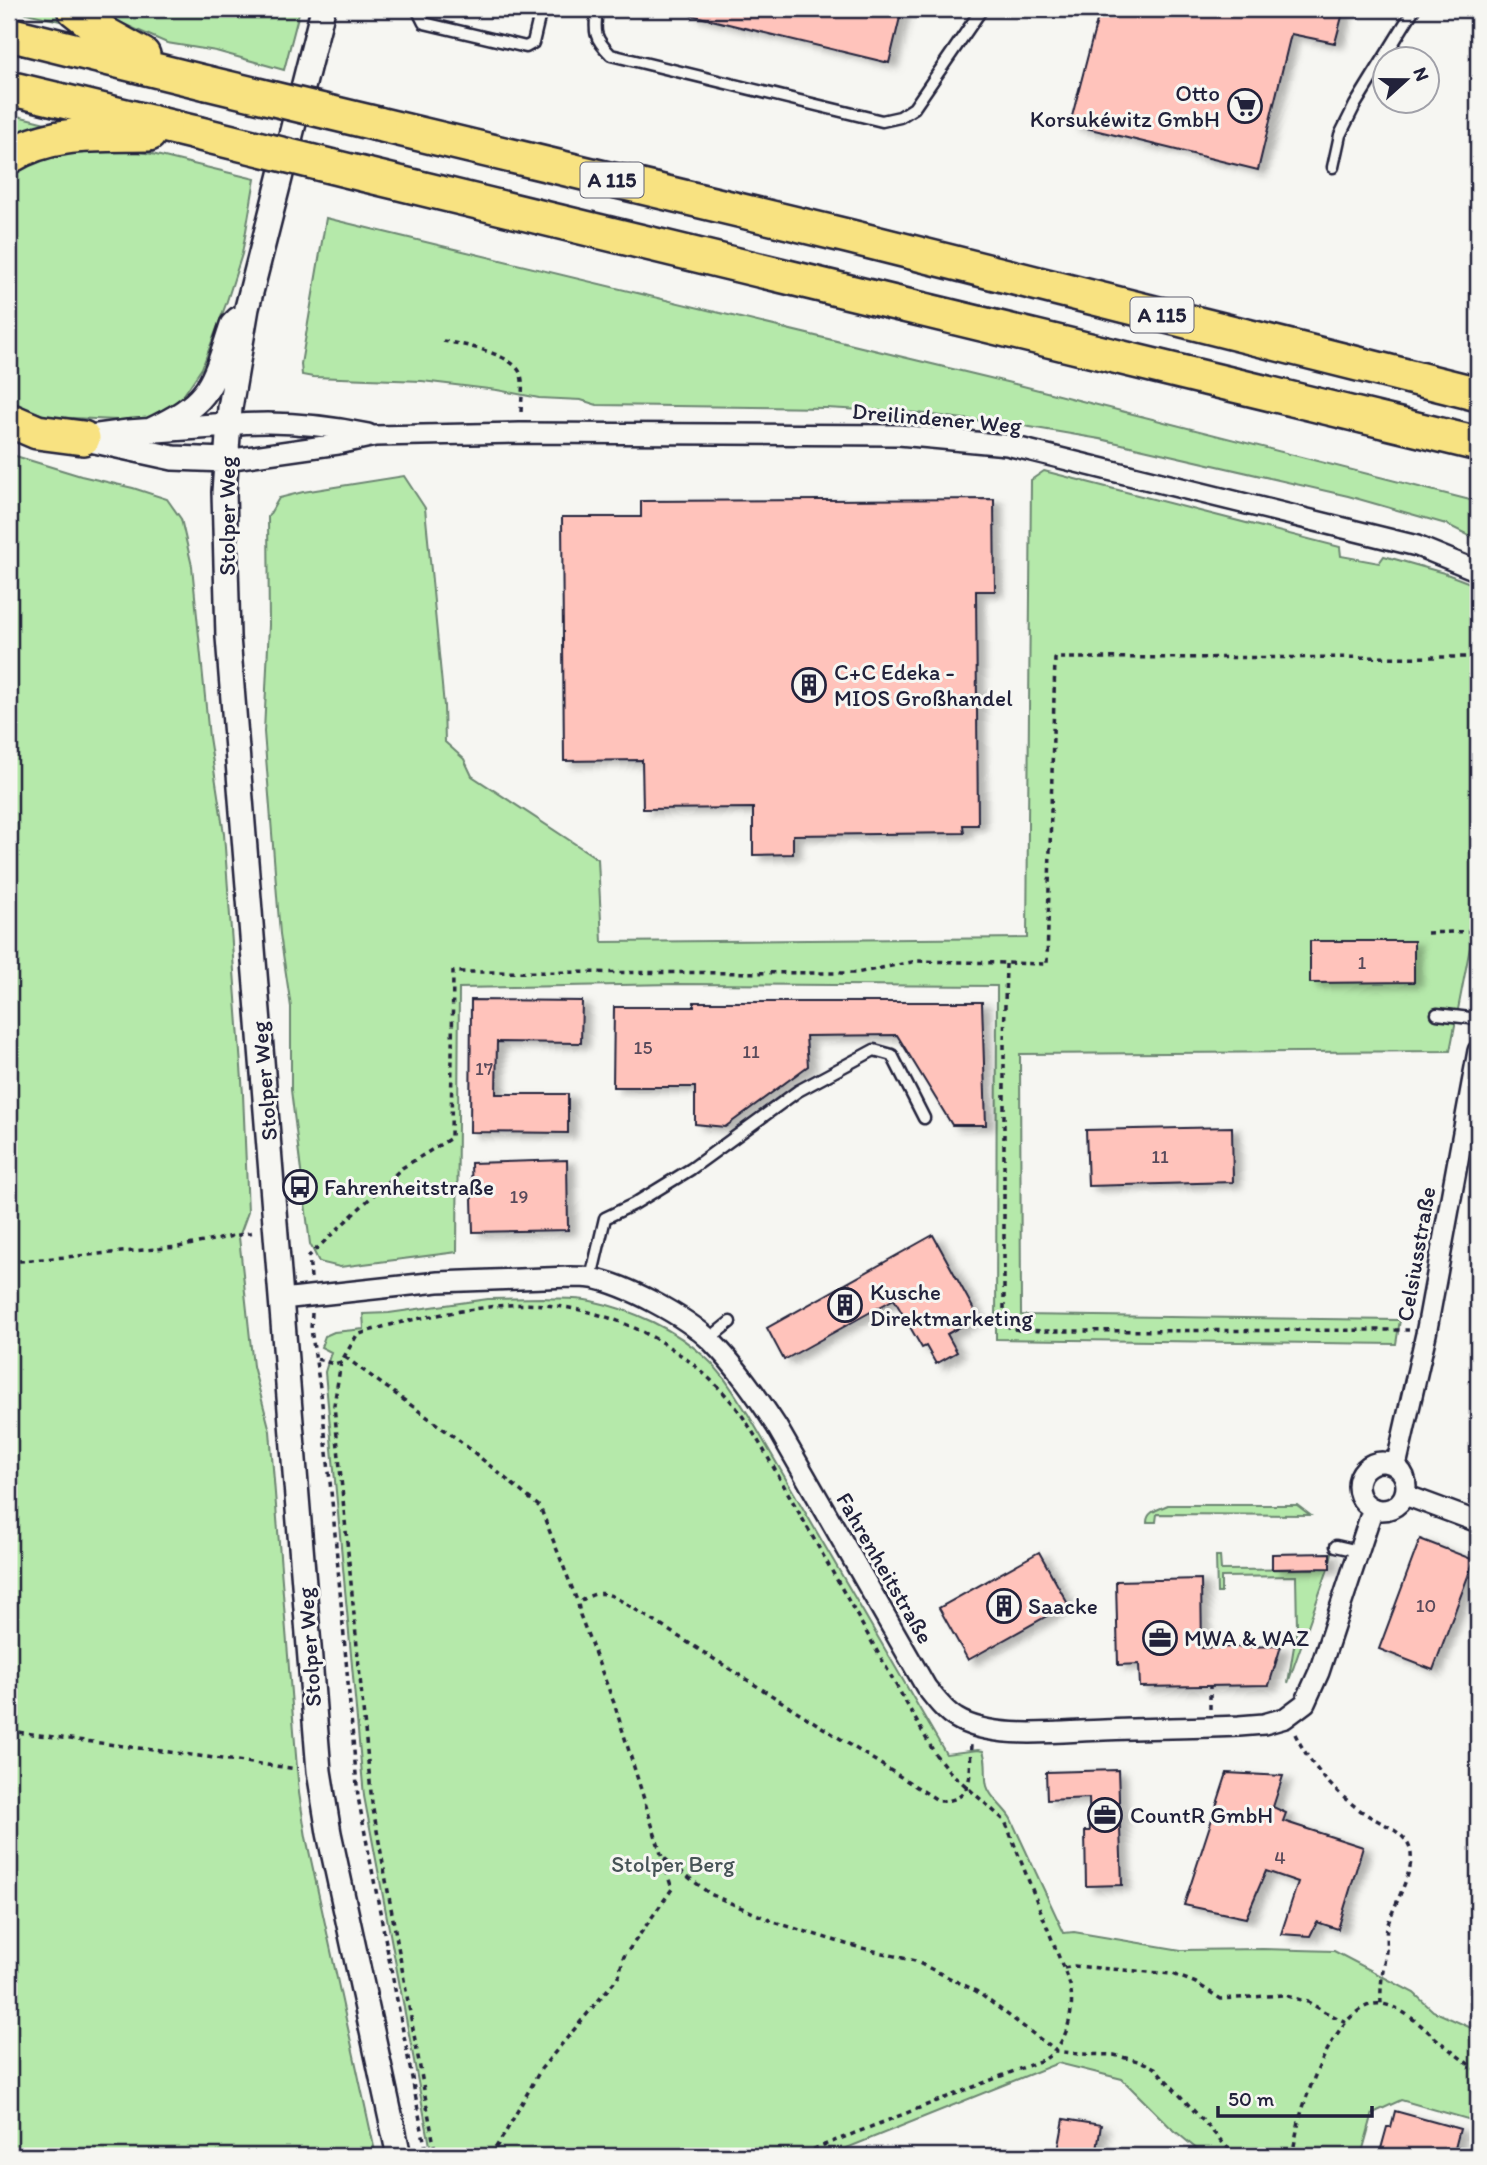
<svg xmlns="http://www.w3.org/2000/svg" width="1487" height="2165" font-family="Itim,sans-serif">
<defs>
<filter id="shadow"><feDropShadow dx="8" dy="4.5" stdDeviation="3.5" flood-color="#0004"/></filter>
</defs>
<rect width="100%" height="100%" fill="#f6f6f2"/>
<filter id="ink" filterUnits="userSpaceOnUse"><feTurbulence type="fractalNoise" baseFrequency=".0143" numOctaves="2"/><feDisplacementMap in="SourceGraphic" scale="14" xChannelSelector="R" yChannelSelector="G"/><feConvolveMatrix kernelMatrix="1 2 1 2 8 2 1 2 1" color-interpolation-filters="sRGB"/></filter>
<g filter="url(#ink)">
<!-- green -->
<path fill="#b5e9aa" stroke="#6c8672" stroke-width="2" d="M 10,9 L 66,9 L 89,28 Z
M 97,9 L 300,9 L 284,70 L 216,51 L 167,43 L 105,16 Z
M 9,114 L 58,126 L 9,150 Z
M 107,147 L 152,154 L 255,179 L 242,254 L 226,304 L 202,368 L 183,396 L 172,405 L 172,411 L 158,418 L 140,421 L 49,417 L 18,406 L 9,400 L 9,175 C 38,153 72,152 107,147 Z
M 326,218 L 1019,385 L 1478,502 L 1478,540 L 1446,524 L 1348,496 L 1100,439 L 1007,423 L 963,419 L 918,413 L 826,408 L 597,405 L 581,400 L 539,398 L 497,390 L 422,381 L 313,377 L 302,375 L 301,364 Z
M 9,454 L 81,476 L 133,488 L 167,499 L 181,519 L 192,566 L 209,737 L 224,834 L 243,1094 L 248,1212 L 239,1237 L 253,1366 L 270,1431 L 299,1793 L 306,1837 L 376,2156 L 9,2156 Z
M 1044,471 L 1340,547 L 1341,556 L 1379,563 L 1384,556 L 1444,573 L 1478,586 L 1478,906 L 1450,1051 L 1020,1054 L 1021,1315 L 1400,1320 L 1396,1344 L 996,1339 L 997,986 L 674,984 L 459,988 L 457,1252 L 340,1267 L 319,1262 L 310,1244 L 291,1090 L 291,1007 L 280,934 L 264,732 L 269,625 L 268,517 L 279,498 L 303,492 L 404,476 L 425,508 L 444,706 L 445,742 L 464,759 L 472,776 L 598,859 L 602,942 L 1027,938 L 1031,480 Z
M 543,1298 C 559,1299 576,1298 591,1301 C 633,1310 675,1329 706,1358 C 723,1373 735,1395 748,1414 L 946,1754 L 978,1750 L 983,1751 C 988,1763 984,1774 987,1786 C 990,1798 1005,1808 1011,1819 L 1064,1933 L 1074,1932 L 1181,1950 L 1263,1949 L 1334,1951 L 1414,1993 L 1433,2011 L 1478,2031 L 1478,2122 L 1401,2100 L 1373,2113 L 1361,2156 L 1205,2156 L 1169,2126 L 1122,2079 L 1058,2063 L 827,2156 L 432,2156 L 364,1796 L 325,1372 L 331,1352 L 321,1347 L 325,1336 L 334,1332 L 364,1329 L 363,1314 L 389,1313 L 488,1299 Z
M 1168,1505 L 1297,1505 L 1310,1515 L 1157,1514 L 1156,1522 L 1147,1522 C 1147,1511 1160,1509 1168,1505 Z
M 1325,1553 L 1332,1553 L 1328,1569 L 1288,1683 L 1297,1628 L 1296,1576 L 1221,1577 L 1221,1593 L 1217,1593 L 1216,1556 L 1220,1556 L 1221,1570 L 1318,1569 Z"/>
<!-- building -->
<path fill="#ffc3bb" stroke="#22223b" stroke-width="2" filter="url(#shadow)" d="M 692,9 L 902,9 L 889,63 L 691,15 Z
M 1100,9 L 1344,9 L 1335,43 L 1291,34 L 1258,170 L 1070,124 Z
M 994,499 L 995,591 L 976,591 L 978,825 L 963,825 L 964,833 L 793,835 L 793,854 L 753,855 L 753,808 L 643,809 L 642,760 L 564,761 L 562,517 L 641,517 L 641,501 Z
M 1310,941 L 1414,941 L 1414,982 L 1310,983 Z
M 471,1000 L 582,1001 L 581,1043 L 497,1042 L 496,1094 L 568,1094 L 568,1133 L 470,1132 Z
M 694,1002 L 982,1002 L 986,1125 L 952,1125 L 897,1035 L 806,1036 L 808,1066 L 725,1127 L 695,1124 L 695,1087 L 613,1087 L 614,1007 L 694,1007 Z
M 1232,1127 L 1233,1182 L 1088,1186 L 1086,1130 Z
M 567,1160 L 568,1230 L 473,1232 L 471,1163 Z
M 933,1235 L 978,1317 L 947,1334 L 957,1352 L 936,1364 L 926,1346 L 922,1348 L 894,1299 L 784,1360 L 767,1328 Z
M 1420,1539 L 1474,1560 L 1433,1670 L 1379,1649 Z
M 1039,1552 L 1068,1604 L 968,1660 L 939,1608 Z
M 1330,1553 L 1330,1568 L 1272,1569 L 1272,1554 Z
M 1201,1579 L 1202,1648 L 1281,1646 L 1269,1685 L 1140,1687 L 1139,1664 L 1118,1665 L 1116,1581 Z
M 1118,1770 L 1122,1885 L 1086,1886 L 1085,1831 L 1090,1831 L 1089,1798 L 1047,1800 L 1046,1772 Z
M 1227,1773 L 1283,1776 L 1273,1807 L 1286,1813 L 1283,1821 L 1363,1847 L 1338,1929 L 1317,1922 L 1310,1936 L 1281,1934 L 1298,1882 L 1266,1871 L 1246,1918 L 1184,1905 Z
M 1395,2111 L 1460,2129 L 1453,2156 L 1433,2156 L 1415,2151 L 1413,2156 L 1379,2156 L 1387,2127 L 1391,2127 Z
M 1064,2119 L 1101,2125 L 1096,2156 L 1058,2151 Z"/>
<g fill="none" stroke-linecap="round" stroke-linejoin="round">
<!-- service casing -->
<g stroke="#22223b" stroke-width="15">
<path id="service" d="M 420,9 L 419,13 L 424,23 L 526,47 L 533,43 L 541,9
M 597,9 C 594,32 594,38 611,55 L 882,121 L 900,117 L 914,108 L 982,9
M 1333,167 L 1340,135 L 1355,105 L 1414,9
M 1437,1014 L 1478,1019
M 591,1278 L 605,1218 L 634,1204 L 691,1169 L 798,1091 L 874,1050 L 892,1055 L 924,1118
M 709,1339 L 730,1322
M 1336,1546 L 1358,1551"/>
</g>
<!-- minor casing -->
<g stroke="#22223b" stroke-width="24">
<path id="minor" d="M 228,425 C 276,420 320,424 368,434
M 226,460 L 338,444 L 375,436 L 520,433 L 899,435 L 1007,445 L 1417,546 L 1478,571
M 282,1299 L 438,1282 L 570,1277 C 577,1277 585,1277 592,1278 C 627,1285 685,1316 711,1341 C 737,1367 757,1396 777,1427 L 926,1687 C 935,1698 944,1711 956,1718 C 993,1741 1062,1731 1104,1730 C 1149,1728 1194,1728 1239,1726 L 1264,1724 L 1285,1718 L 1305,1703 L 1319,1672 L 1373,1508
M1358 1486a24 24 0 1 1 48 0a24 24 0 1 1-48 0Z
M 1396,1466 L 1426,1334 L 1478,1051
M 1405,1495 L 1478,1522"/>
</g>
<!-- tertiary casing -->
<g stroke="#22223b" stroke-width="28">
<path id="tertiary" d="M 323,9 L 247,308 L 230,408 L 224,492 L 228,637 L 319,1771 L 329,1833 L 399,2156
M 149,431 C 212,401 211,388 232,325 L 238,319
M 83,438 L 128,432 L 228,425
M 95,441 L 173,458 L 226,460"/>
</g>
<!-- motorway casing -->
<g stroke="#22223b" stroke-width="38">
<path id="motorway" d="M 74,9 L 107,35 L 143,55
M 9,34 L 207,83
M 9,88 L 196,133
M 378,124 L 847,236 L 1478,394
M 9,157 C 50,130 102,135 149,134
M 366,175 L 1478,444
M 9,420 L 37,432 L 83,438"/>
</g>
<!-- path -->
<path stroke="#22223b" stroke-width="3.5" stroke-dasharray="5 5" stroke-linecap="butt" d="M 443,341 C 462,344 515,354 521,375 C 524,386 521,402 521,414
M 1427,933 L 1478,931
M 1006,964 L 1004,1045 L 1004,1315 L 1009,1327 L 1019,1330 L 1045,1331 L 1409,1330
M 9,1262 L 178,1247 L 254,1232
M 311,1278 L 309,1256 L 402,1168 L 451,1138 L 453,972 L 856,973 L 917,961 L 1047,964 L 1055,658 L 1478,657
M 312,1313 L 311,1329 L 321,1394 L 333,1511 L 358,1797 L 427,2156
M 345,1357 L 460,1441 L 540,1507 L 578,1603
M 317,1359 L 334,1364 L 341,1362 L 357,1335 C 391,1323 425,1317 461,1311 C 476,1309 492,1306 508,1305 C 595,1299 674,1336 730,1400 C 744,1416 755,1436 766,1454 L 935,1754 L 949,1771 L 1005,1821 L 1070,1985 C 1075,2010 1068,2044 1045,2059 L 796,2156
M 341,1362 L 334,1405 L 372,1803 L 436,2156
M 1210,1709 L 1210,1686
M 9,1731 L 298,1769
M 1295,1734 C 1311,1767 1338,1797 1369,1816 C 1384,1825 1409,1833 1411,1854 C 1413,1873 1394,1905 1388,1924 C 1385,1933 1387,1942 1386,1951 C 1383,1969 1380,1985 1381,2004
M 664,1858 L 710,1894 L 774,1922 L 846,1944 L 915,1961 L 976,1991 L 1056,2051 L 1079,2054 L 1114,2055 L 1142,2062 L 1155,2068 L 1235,2156
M 1064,1968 L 1074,1966 L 1173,1974 L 1196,1983 L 1221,1999 L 1283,1995 L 1308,2002 L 1325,2012 L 1346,2022
M 1420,2153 L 1421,2156
M 490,2156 L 504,2135 L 541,2069 L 619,1976 L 623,1958 L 672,1889 L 614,1703 L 580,1615 L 578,1603 C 604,1584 613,1597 638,1611 L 939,1801 C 976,1802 969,1772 971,1745
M 1292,2156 C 1295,2142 1297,2128 1301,2114 C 1310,2084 1342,1998 1382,2004 C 1406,2008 1426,2031 1444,2045 C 1455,2054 1467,2063 1478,2071"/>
<!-- service -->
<use href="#service" stroke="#f6f6f2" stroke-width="10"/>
<!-- minor -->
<use href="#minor" stroke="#f6f6f2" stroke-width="19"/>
<!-- tertiary -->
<use href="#tertiary" stroke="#f6f6f2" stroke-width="23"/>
<!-- motorway -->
<use href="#motorway" stroke="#f8e281" stroke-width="33"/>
<!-- motorway-bridge casing -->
<g stroke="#22223b" stroke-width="38" stroke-linecap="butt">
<path id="motorway-bridge" d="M 207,83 L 378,124
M 196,133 L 366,175"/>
</g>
<!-- motorway-bridge -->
<use href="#motorway-bridge" stroke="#f8e281" stroke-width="33"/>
</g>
</g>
<!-- icons -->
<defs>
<g id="supermarket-ring" transform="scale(1.75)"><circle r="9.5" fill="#f6f6f2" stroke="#22223b" stroke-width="1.5"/><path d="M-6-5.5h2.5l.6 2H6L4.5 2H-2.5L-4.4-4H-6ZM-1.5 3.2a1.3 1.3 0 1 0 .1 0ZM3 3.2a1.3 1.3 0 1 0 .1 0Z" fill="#22223b"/></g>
<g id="building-ring" transform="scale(1.75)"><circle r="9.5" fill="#f6f6f2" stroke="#22223b" stroke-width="1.5"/><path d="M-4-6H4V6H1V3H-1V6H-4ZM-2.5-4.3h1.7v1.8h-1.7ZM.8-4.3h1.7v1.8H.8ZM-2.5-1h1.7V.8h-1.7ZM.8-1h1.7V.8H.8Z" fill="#22223b"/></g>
<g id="bus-ring" transform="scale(1.75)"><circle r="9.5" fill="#f6f6f2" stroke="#22223b" stroke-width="1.5"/><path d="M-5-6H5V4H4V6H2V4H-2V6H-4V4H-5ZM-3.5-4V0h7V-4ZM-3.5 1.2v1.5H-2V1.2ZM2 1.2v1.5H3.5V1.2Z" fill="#22223b"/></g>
<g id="office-ring" transform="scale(1.75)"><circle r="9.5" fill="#f6f6f2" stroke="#22223b" stroke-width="1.5"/><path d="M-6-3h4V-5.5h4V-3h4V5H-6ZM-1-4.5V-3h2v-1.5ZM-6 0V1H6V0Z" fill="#22223b"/></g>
</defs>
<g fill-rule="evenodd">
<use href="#supermarket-ring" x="1245" y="106"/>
<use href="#building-ring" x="809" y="685"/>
<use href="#bus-ring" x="300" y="1187"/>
<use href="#building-ring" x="845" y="1305"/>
<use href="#building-ring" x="1004" y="1606"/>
<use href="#office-ring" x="1160" y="1638"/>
<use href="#office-ring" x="1105" y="1815"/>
</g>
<g text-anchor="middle" stroke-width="6" stroke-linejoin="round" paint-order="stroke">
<!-- number labels -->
<g font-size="19" fill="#594a5b">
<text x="1362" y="969">1</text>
<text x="643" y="1054">15</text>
<text x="751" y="1058">11</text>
<text x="484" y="1075">17</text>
<text x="1160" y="1163">11</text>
<text x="519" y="1203">19</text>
<text x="1426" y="1612">10</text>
<text x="1280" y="1864">4</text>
</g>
<!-- shield labels -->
<g fill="#f6f6f2" stroke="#626272" stroke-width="2">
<rect x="580.5" y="162.5" width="63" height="35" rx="5"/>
<rect x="1130.5" y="297.5" width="63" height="35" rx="5"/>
</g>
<g font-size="21" font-weight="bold" fill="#22223b">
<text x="612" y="187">A 115</text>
<text x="1162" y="322">A 115</text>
</g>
<!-- poi labels -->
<g font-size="23" fill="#22223b" stroke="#f6f6f2" text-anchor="start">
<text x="1220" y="101" text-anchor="end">Otto<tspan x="1220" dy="26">Korsukéwitz GmbH</tspan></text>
<text x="834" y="680">C+C Edeka -<tspan x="834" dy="26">MIOS Großhandel</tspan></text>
<text x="324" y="1195">Fahrenheitstraße</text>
<text x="870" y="1300">Kusche<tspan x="870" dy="26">Direktmarketing</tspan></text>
<text x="1028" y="1614">Saacke</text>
<text x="1184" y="1646">MWA &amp; WAZ</text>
<text x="1130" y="1823">CountR GmbH</text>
</g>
<!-- street labels -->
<g font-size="23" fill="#22223b" stroke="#f6f6f2">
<text transform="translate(937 418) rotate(5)" y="8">Dreilindener Weg</text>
<text transform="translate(227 516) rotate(-90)" y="8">Stolper Weg</text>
<text transform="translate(264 1081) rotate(-95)" y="8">Stolper Weg</text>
<text transform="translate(1416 1254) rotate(-80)" y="8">Celsiusstraße</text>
<text transform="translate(885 1568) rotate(60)" y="8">Fahrenheitstraße</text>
<text transform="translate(309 1647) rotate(-94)" y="8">Stolper Weg</text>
</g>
<!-- park labels -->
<g font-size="23" fill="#475457" stroke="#f6f6f2">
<text x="673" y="1872">Stolper Berg</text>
</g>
</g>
<!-- margin -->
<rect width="1487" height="2165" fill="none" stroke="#f6f6f2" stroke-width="35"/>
<rect x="18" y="18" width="1452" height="2130" fill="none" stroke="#22223b" stroke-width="2.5" filter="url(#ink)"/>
<!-- north arrow -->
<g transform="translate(1406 80) rotate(69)"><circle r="33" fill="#f6f6f2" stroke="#a1a1a9" stroke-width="2"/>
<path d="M0-5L12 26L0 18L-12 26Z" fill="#22223b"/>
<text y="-10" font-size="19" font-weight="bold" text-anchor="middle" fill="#22223b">N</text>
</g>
<!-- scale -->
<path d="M1218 2106v10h154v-10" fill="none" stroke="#22223b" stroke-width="3.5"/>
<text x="1228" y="2106" font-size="21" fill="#22223b" stroke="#f6f6f2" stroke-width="5" paint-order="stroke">50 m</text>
</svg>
